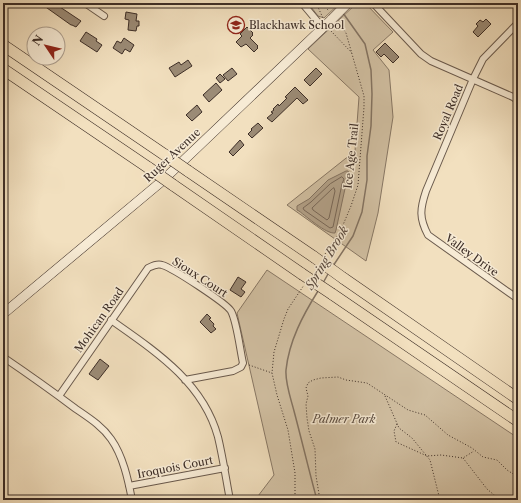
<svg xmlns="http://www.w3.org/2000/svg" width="521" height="503" font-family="'Libre Caslon Text',serif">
<rect width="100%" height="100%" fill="#f2e0bf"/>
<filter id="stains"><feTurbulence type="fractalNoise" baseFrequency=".005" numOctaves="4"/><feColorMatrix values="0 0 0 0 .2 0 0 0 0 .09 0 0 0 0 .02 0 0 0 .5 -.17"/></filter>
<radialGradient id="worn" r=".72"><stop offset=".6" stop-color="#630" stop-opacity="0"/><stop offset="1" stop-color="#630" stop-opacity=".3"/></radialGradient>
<!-- green -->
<path fill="#d3c2a5" stroke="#887866" d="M 308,3 L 340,3 L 324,18 L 318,16 Z
M 357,3 L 365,3 L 393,32 L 373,50 L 389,70 L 393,117 L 378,213 L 366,261 L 287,205 L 355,151 L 359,97 L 308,49 Z
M 267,270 L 518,438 L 518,500 L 255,500 L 274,475 L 237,313 Z"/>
<!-- water -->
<path fill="#b4a38b" stroke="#847463" d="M 346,171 L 348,171 L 350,175 L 346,184 L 336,230 L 335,233 C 326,234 307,217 299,211 L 297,210 L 297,206 L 309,199 L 328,180 Z"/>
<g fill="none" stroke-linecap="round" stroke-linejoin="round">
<!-- shore -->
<path stroke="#786859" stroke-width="1" d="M 342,177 L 344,179 L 342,184 L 333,227 L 330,228 L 304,210 L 303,208 L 311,202 L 330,184 Z
M 334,188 L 335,191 L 329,218 L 327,220 L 313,210 L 312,208 L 332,189 Z"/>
<!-- stream -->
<path stroke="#847463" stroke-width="1.5" d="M 333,266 L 353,236 L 362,212 L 367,180 L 367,156 L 371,126 L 372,94 L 371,70 L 365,44 L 343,13
M 323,283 L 328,274
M 317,500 C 309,471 302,441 294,411 C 291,399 285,383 286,370 C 289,341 303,315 318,291"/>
</g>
<!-- building -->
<path fill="#9b8b76" stroke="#3d2e27" d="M 40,3 L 54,3 L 81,21 L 76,27 L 72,25 L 71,25 Z
M 126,12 L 137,14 L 136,21 L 139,21 L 139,26 L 137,26 L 136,31 L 128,30 L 129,20 L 125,19 Z
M 486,19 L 491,24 L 478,37 L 473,32 L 478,26 L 476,24 L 480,20 L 483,22 Z
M 247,27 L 253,33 L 252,34 L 253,35 L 250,38 L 258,46 L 257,47 L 258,48 L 254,52 L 246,44 L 241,47 L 236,42 L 242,36 L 240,34 Z
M 86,32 L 97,39 L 96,41 L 102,45 L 97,52 L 80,41 Z
M 124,38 L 134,45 L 130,52 L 125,49 L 122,54 L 113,48 L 117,41 L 121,43 Z
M 385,43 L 399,57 L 393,63 L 384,54 L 381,57 L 376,52 Z
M 188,60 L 192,66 L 175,77 L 169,68 L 179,62 L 181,65 Z
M 232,68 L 237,74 L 228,81 L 223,75 Z
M 316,68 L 322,74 L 310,86 L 304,80 Z
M 220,74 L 225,79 L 220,83 L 216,78 Z
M 216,83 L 222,90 L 209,102 L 203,95 Z
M 295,87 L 308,100 L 303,104 L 297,98 L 272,122 L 267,118 L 273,113 L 271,112 L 274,110 L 273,109 L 278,104 L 279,106 L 287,98 L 285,97 Z
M 197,105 L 202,112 L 192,121 L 186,115 Z
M 258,123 L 263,128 L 252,138 L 248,134 L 252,130 L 251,129 Z
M 240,140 L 244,145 L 233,156 L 229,152 Z
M 238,277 L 246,282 L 241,289 L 245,292 L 241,297 L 230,290 Z
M 207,314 L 211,318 L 209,319 L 214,324 L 213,326 L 216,329 L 211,333 L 200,322 Z
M 100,359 L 109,366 L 98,380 L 89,374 Z"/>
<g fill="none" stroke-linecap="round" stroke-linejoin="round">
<!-- street casing -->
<g stroke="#6a5a4d" stroke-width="8">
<path id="street" d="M 85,3 L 104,16
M 302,3 L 323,28
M 373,3 L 421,54 L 431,61 L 513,97 L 518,101
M 518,23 L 483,59 L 473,79 L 426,191 C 420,209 419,218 428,235 L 518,299
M 111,320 C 155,351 203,382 218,437 C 223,458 226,479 230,500
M 3,357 C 28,374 52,391 76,409 C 89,418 102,426 111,439 C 123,456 128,479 132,500
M 59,396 L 148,268 C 152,266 157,263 162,265 C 173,268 226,303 231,311 C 237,322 240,350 243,363 L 241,367 L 233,371 L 185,380
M 129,486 L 225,468"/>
</g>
<!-- secondary casing -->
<g stroke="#3d2e27" stroke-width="10">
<path id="secondary" d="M 3,314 L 161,182 L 332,19"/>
</g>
<!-- highway casing -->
<g stroke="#3d2e27" stroke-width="12">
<path id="highway" d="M 3,45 L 165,155
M 3,69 L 149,168
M 188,171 L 314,257
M 173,185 L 302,274
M 343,278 L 518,399
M 332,294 L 518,421"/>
</g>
<!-- path -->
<path stroke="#3d2e27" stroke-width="1" stroke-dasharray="1 2" stroke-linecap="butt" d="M 316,3 L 323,18
M 321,3 L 329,11
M 331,31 L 352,53
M 325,254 L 340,232 L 351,206 L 358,185 L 364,107 L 364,96 L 346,33 L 339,23
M 249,365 L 272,373
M 385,396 L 399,428 L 412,438 L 430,460 L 440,500
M 397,424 L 394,431 L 396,442 L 427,456 L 441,455 L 463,458 L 474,451
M 463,458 L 487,489 L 500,500
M 295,500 L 295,473 L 288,430 L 277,395 L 272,373 L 274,352 L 284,319 L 288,309 L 304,285
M 320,500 L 316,476 L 315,449 L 309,431 L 307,418 L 306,404 L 308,396 L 306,388 L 308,383 L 313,380 L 321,378 L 338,377 L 346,380 L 367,383 L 408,410 L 425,415 L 448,435 L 472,448 L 483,457 L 497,460 L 507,470 L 518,477"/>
<!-- street -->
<use href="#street" stroke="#f7ebd5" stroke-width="6"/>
<!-- secondary -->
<use href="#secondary" stroke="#f7ebd5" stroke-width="9"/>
<!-- highway -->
<use href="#highway" stroke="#f2e0bf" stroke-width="11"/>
<!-- secondary-bridge casing -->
<g stroke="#3d2e27" stroke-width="10" stroke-linecap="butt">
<path id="secondary-bridge" d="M 332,19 L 348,3"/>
</g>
<!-- highway-bridge casing -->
<g stroke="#3d2e27" stroke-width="12" stroke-linecap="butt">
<path id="highway-bridge" d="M 165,155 L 188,171
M 149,168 L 173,185
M 314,257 L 343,278
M 302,274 L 332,294"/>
</g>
<!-- secondary-bridge -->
<use href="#secondary-bridge" stroke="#f7ebd5" stroke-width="9"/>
<!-- highway-bridge -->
<use href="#highway-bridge" stroke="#f2e0bf" stroke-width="11"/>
</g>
<!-- icons -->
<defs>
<g id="school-ring" transform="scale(0.9)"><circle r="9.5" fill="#f7ebd5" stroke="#8f2418" stroke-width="1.5"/><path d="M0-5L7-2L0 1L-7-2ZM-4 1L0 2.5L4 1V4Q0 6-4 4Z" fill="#8f2418"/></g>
</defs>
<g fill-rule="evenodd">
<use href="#school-ring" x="236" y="25"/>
</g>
<g text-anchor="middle" stroke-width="3" stroke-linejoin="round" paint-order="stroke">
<!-- poi labels -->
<g font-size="11" fill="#3d2e27" stroke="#f7ebd5" text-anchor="start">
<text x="249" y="29">Blackhawk School</text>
</g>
<!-- street labels -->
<g font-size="11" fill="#3d2e27" stroke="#f7ebd5">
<text transform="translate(448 112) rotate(-67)" y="4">Royal Road</text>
<text transform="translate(172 155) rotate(-43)" y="4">Ruger Avenue</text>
<text transform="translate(351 156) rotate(-84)" y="4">Ice Age Trail</text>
<text transform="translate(472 255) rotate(36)" y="4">Valley Drive</text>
<text transform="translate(200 277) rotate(33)" y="4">Sioux Court</text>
<text transform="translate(99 320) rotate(-55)" y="4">Mohican Road</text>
<text transform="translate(175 467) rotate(-11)" y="4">Iroquois Court</text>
</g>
<!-- park labels -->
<g font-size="11" font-style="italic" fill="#5b4c40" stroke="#f7ebd5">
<text x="344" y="423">Palmer Park</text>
</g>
<!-- water labels -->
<g font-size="12" font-style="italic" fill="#5b4b40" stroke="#f7ebd5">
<text transform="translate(327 258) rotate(-59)" y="4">Spring Brook</text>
</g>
</g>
<!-- margin -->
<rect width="521" height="503" fill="none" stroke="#f2e0bf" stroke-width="16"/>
<rect x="4" y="4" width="513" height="495" fill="none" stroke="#3d2e27" stroke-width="2"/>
<rect x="8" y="8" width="505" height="487" fill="none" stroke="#3d2e27"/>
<!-- north arrow -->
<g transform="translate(46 46) rotate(305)"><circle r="19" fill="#f7ebd5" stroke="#ad9f8f"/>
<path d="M0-3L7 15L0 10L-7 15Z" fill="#8f2418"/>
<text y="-6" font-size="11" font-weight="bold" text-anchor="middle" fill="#3d2e27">N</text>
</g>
<rect width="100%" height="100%" filter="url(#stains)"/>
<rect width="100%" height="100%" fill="url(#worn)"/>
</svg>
